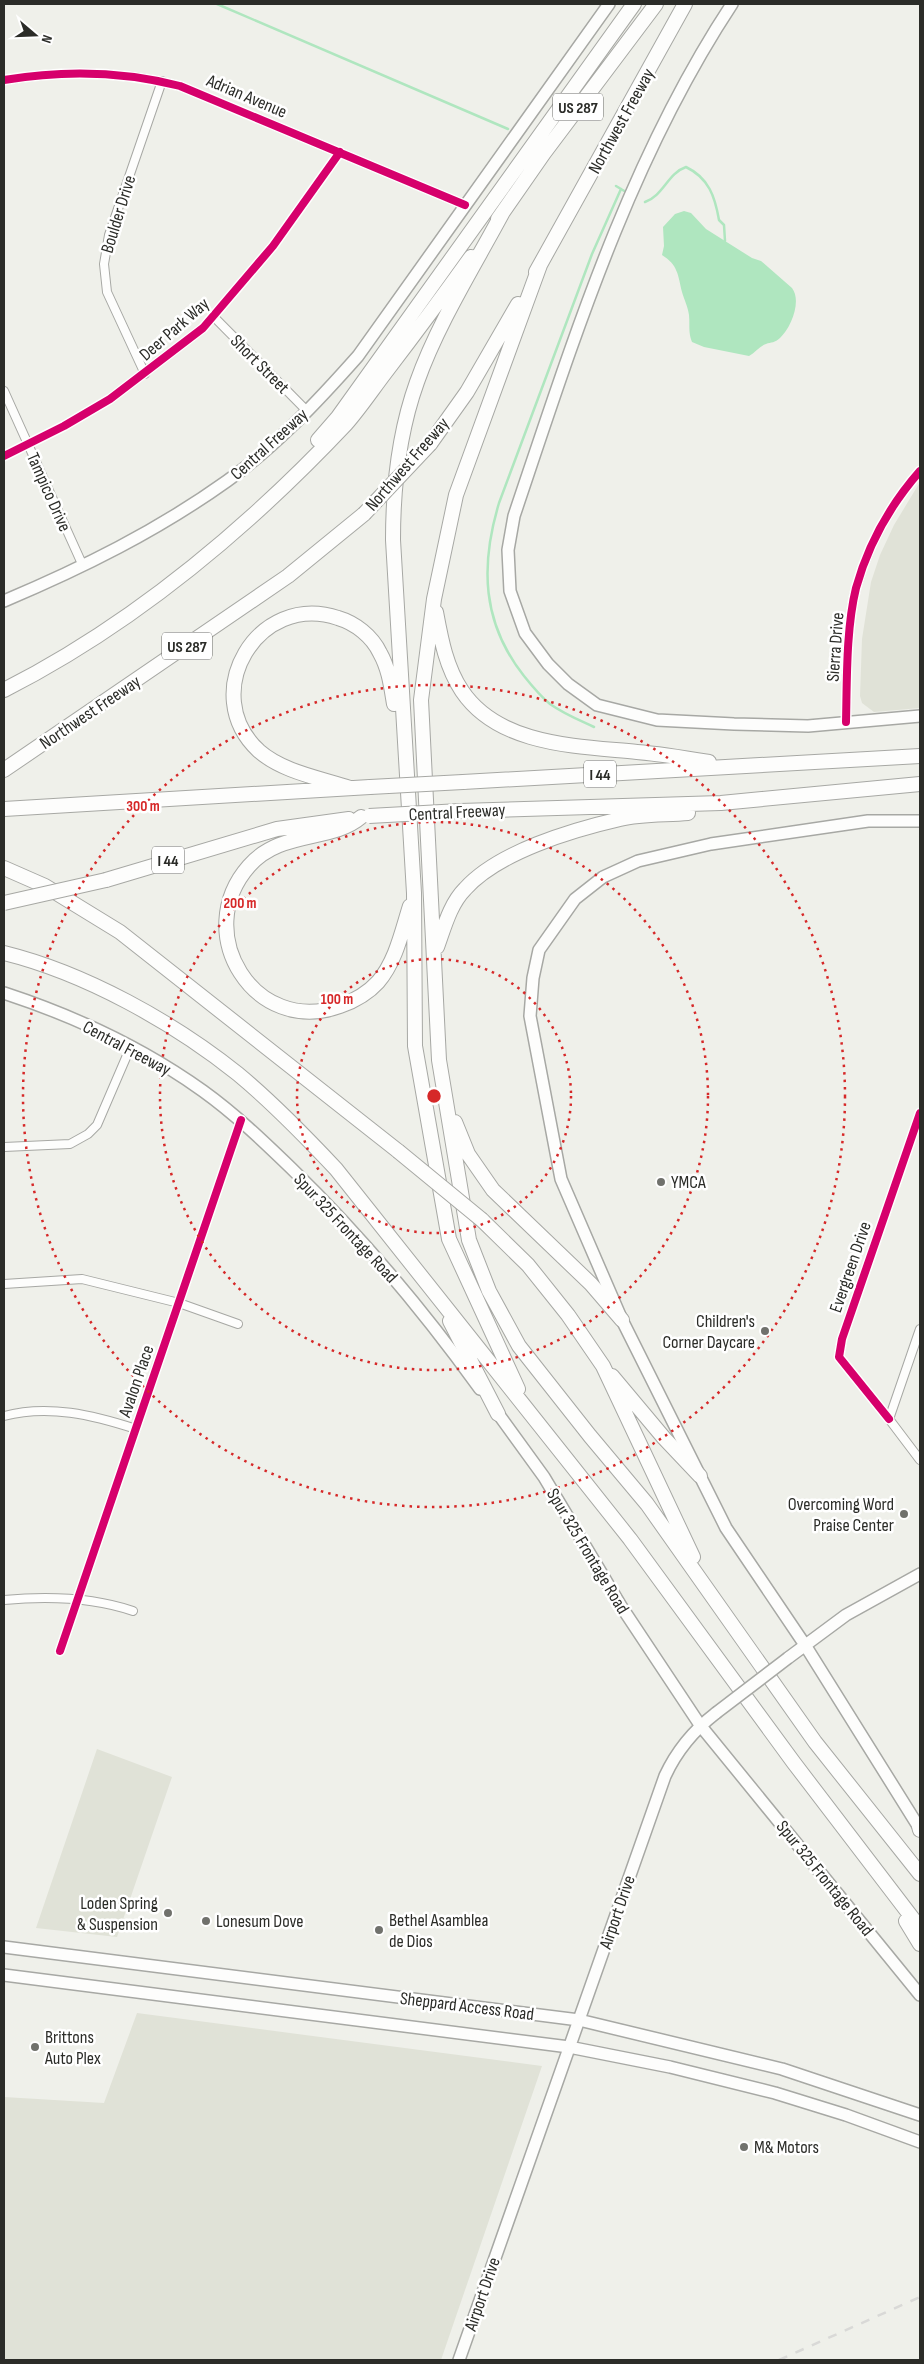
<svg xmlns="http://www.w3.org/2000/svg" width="924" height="2364" font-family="'Sofia Sans Condensed',sans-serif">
<rect width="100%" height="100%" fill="#eff0ea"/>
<!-- built -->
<path fill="#e0e2d7" d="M 920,482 L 920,708 L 874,712 L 862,703 L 860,696 L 862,639 L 871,582 L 880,555 L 894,525 Z
M 97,1749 L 172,1777 L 117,1937 L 36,1928 Z
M 137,2013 L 542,2066 L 441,2360 L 4,2360 L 4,2097 L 104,2103 Z"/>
<!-- water -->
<path fill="#afe6bf" d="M 684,211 L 691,213 L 706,229 L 752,258 L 761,261 L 792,288 C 802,301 791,328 780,338 C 775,343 771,342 766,344 C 760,346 755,353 749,356 L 704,347 L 692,342 C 688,332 690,325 689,315 C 688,307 684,299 682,292 C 678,275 678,265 662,255 L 664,246 L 663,227 L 675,214 Z"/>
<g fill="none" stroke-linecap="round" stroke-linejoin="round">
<!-- stream -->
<path stroke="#afe6bf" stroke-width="2.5" d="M 217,4 L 508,129
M 616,186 L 626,192
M 645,202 C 663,196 668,173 686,167 C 709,178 715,197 719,220 L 724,225 L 725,241
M 594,727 C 579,720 564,714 550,704 C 540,696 532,686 524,676 C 482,623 480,566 499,503 L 592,254 L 621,189"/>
<!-- street casing -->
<g stroke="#a7a8a4" stroke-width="10">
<path id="street" d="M 4,80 C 63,70 122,71 180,86 L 465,205
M 214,317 L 306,410
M 145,374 L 107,292 L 104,264 L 109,235 L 162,81
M 4,391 L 83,566
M 4,456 L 64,426 L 110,399 L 203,328 L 273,246 L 340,152
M 846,722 C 847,680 846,629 856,588 C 868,545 891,504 920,471
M 4,1147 L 70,1144 L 88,1134 L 97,1125 L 131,1046
M 4,1284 L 82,1279 L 179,1303 L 238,1324
M 920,1329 L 889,1419 L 920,1460
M 4,1416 C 48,1404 93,1415 136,1429
M 889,1419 L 839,1357 L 842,1339 L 920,1113
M 4,1600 C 47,1596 92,1597 133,1611
M 60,1651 L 241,1120"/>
</g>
<!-- secondary casing -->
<g stroke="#a7a8a4" stroke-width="14">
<path id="secondary" d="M 732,4 C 629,160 573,341 514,516 L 508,550 L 510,591 L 525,633 L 548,664 L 568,684 L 597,705 L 657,720 L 734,724 L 808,726 L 920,716
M 4,601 C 82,568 157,531 227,481 C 275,447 319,400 358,356 L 609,4
M 920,821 L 868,821 L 711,844 L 638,861 L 603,877 L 575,899 L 539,950 L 533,978 L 530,1016 L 561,1179 L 622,1320 L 726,1528 L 805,1645 L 920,1829
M 4,993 C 74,1016 143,1048 203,1091 C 235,1114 263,1141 291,1168 C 361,1236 423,1310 480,1389
M 494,1408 L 544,1477 L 621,1606 L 700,1725 L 920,1995
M 788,1658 L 846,1615 L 920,1574
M 4,1947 L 579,2020 L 782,2069 L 920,2115
M 4,1975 L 569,2047 L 670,2067 L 775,2093 L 846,2115 L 920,2142
M 459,2360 L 665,1776 C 677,1750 694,1730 716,1713"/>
</g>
<!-- highway casing -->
<g stroke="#a7a8a4" stroke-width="16">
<path id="highway" d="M 503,212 C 474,266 437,325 417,382 C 399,432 393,487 393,540 L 414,893 L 415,1046 L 449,1239 L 518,1389
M 498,219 L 544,153 L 656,4
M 540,265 L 456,495 L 434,599 L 421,700 L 439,1060 L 469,1240 L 489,1291 L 519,1346 L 590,1436 L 647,1504 L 815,1742 L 920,1874
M 536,272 L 685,4
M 318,440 L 338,417 L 634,4
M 430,444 L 467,392 L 518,304
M 436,612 C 441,639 446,667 462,691 C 499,746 578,746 637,752 C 661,754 685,758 709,762
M 4,690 C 134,624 246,530 346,424 C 360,408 372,390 385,373 C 414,335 443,296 471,257
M 4,770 L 288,576 L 364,514
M 463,782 L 920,756
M 350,788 C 320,778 283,772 259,751 C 197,694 258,591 338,618 C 355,623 372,636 380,653 C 389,669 391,686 394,704
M 4,809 L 370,787
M 460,811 L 721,803 L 920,784
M 361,817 C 332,842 280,830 249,866 C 190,933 255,1037 340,1006 C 354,1001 368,993 378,982 C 396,961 402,931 410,906
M 4,868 L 45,886 L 120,932 L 398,1151
M 106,880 L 277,829 L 349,819
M 437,947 C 444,928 450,904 465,889 C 498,852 572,830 620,819 C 641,814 666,815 688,813
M 4,953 C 85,973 173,1022 238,1074 C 273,1103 305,1136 336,1169 L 630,1539 L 794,1763 L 920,1928
M 455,1122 L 468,1154 L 493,1190 L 591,1284 L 622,1320
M 482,1220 L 528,1265 L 568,1315 L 603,1366 L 693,1557
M 450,1321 L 498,1414
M 612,1376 L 664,1438 L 700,1476
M 919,1826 L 920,1830
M 906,1921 L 920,1944"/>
</g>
<!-- street -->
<use href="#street" stroke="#fdfdfc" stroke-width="8"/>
<!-- secondary -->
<use href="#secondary" stroke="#fdfdfc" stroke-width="11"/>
<!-- highway -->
<use href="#highway" stroke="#fdfdfc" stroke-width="14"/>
<!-- rail -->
<path stroke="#d9d9d7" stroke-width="2.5" stroke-dasharray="9 9" stroke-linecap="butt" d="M 779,2360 L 920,2297"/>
<!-- secondary-bridge casing -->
<g stroke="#a7a8a4" stroke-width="14" stroke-linecap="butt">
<path id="secondary-bridge" d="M 716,1713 L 788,1658"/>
</g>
<!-- highway-bridge casing -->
<g stroke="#a7a8a4" stroke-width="16" stroke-linecap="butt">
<path id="highway-bridge" d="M 364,514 L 430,444
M 370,787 L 463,782
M 369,816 L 460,811
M 4,903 L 106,880
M 398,1151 L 482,1220"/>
</g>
<!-- secondary-bridge -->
<use href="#secondary-bridge" stroke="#fdfdfc" stroke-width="11"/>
<!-- highway-bridge -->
<use href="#highway-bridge" stroke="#fdfdfc" stroke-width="14"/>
<!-- cycleway casing -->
<g stroke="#fff" stroke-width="11">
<path id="cycleway" d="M 4,80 C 63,70 122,71 180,86 L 465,205
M 4,456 L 64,426 L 110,399 L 203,328 L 273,246 L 340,152
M 846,722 C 847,680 846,629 856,588 C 868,545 891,504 920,471
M 889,1419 L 839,1357 L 842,1339 L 920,1113
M 60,1651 L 241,1120"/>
</g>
<!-- cycleway -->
<use href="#cycleway" stroke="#d6006c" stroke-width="8"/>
</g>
<!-- distance rings -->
<g fill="none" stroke="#d62828" stroke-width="2.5" stroke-dasharray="2.5 5">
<circle cx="434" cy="1096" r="137"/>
<circle cx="434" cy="1096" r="274"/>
<circle cx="434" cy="1096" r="411"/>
</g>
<!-- markers -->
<g fill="#70716c" stroke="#fff" stroke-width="2">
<circle cx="661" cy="1182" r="5"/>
<circle cx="765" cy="1331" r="5"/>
<circle cx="904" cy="1514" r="5"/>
<circle cx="168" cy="1913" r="5"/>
<circle cx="206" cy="1921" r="5"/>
<circle cx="379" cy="1930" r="5"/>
<circle cx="35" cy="2047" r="5"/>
<circle cx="744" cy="2147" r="5"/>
</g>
<g text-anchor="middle" stroke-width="5" stroke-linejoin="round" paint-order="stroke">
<!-- shield labels -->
<g fill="#fff" stroke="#6b6b68" stroke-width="1">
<rect x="553" y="93.5" width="50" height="27" rx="4"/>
<rect x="162" y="632.5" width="50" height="27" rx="4"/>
<rect x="584" y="760.5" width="32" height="27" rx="4"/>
<rect x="152" y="846.5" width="32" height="27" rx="4"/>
</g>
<g font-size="16" font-weight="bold" fill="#2b2c28">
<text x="578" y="113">US 287</text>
<text x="187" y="652">US 287</text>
<text x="600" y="780">I 44</text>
<text x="168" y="866">I 44</text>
</g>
<!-- street labels -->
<g font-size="18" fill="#2b2c28" stroke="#fff">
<text transform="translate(247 96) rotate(23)" y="6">Adrian Avenue</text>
<text transform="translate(621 121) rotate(-61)" y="6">Northwest Freeway</text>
<text transform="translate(118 214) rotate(-73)" y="6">Boulder Drive</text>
<text transform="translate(174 329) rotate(-41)" y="6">Deer Park Way</text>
<text transform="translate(260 364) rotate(45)" y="6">Short Street</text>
<text transform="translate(269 444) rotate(-42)" y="6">Central Freeway</text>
<text transform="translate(407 464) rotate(-49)" y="6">Northwest Freeway</text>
<text transform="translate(49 492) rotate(66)" y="6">Tampico Drive</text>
<text transform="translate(835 647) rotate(-86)" y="6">Sierra Drive</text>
<text transform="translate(90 712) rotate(-34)" y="6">Northwest Freeway</text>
<text transform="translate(457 812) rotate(-3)" y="6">Central Freeway</text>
<text transform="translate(127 1048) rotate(28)" y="6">Central Freeway</text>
<text transform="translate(346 1228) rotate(47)" y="6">Spur 325 Frontage Road</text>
<text transform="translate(850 1267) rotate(-71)" y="6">Evergreen Drive</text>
<text transform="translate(136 1381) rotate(-71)" y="6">Avalon Place</text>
<text transform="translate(588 1551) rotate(59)" y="6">Spur 325 Frontage Road</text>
<text transform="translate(825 1878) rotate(51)" y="6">Spur 325 Frontage Road</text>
<text transform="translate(617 1912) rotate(-71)" y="6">Airport Drive</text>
<text transform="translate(467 2006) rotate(7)" y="6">Sheppard Access Road</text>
<text transform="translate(482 2294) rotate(-71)" y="6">Airport Drive</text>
</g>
<!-- poi labels -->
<g font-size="18" fill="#2b2c28" stroke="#fff" text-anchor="start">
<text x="671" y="1188">YMCA</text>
<text x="755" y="1327" text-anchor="end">Children's<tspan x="755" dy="21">Corner Daycare</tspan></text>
<text x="894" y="1510" text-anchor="end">Overcoming Word<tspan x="894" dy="21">Praise Center</tspan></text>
<text x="158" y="1909" text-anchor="end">Loden Spring<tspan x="158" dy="21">&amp; Suspension</tspan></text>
<text x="389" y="1926">Bethel Asamblea<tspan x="389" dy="21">de Dios</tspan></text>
<text x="216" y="1927">Lonesum Dove</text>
<text x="45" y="2043">Brittons<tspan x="45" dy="21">Auto Plex</tspan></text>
<text x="754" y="2153">M&amp; Motors</text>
</g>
</g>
<circle cx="434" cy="1096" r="8" fill="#d62828" stroke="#fff" stroke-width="2.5"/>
<g font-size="15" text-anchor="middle" font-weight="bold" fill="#d62828" stroke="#fff" stroke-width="5" stroke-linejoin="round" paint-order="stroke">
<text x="143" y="811">300 m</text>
<text x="240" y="908">200 m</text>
<text x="337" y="1004">100 m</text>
</g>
<!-- border -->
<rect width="924" height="2364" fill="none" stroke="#2b2c28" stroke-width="10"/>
<!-- north arrow -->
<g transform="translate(35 35) rotate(109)" stroke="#ffffff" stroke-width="4" paint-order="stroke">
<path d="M0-4L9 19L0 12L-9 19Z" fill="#2b2c28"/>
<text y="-8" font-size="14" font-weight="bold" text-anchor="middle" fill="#2b2c28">N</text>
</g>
</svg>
